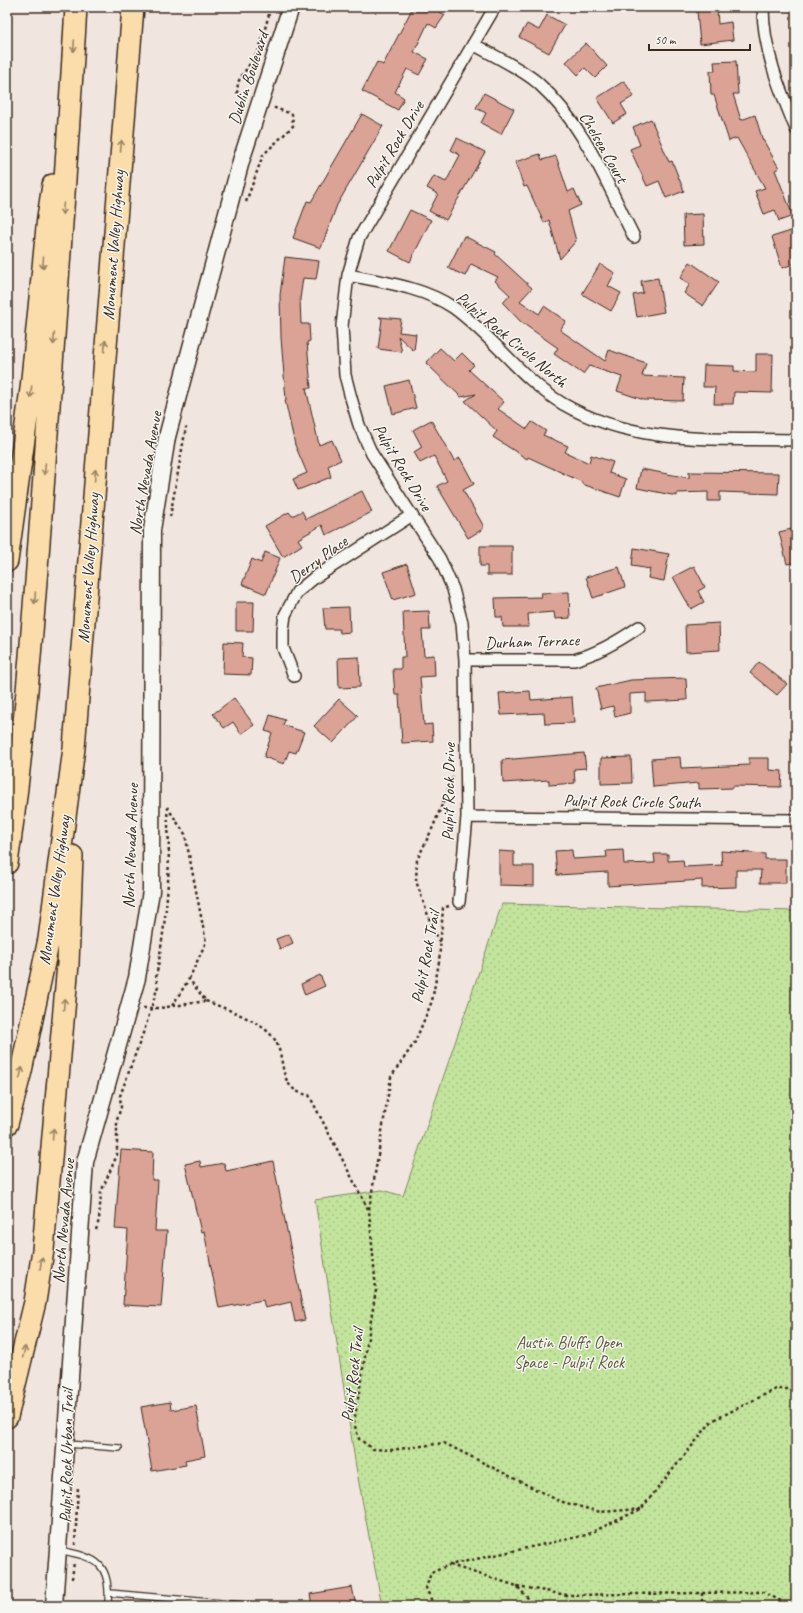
<svg xmlns="http://www.w3.org/2000/svg" width="803" height="1613" font-family="Caveat,sans-serif">
<defs>
<pattern id="park-dots" width="8" height="8" patternUnits="userSpaceOnUse"><rect width="8" height="8" fill="#c3e49c"/><path d="M2 2h.1M6 6h.1" fill="none" stroke="#a8c486" stroke-width="1.8" stroke-linecap="round"/></pattern>
</defs>
<rect width="100%" height="100%" fill="#f1e5e0"/>
<filter id="ink" filterUnits="userSpaceOnUse"><feTurbulence type="fractalNoise" baseFrequency=".025" numOctaves="2"/><feDisplacementMap in="SourceGraphic" scale="8" xChannelSelector="R" yChannelSelector="G"/><feConvolveMatrix kernelMatrix="1 2 1 2 8 2 1 2 1" color-interpolation-filters="sRGB"/></filter>
<g filter="url(#ink)">
<!-- park -->
<path fill="url(#park-dots)" stroke="#7f875d" d="M 502,904 L 796,911 L 796,1606 L 382,1606 L 356,1467 L 315,1200 L 382,1190 L 403,1196 Z"/>
<!-- building -->
<path fill="#dba396" stroke="#3b2a1e" d="M 413,7 L 432,7 L 445,15 L 436,28 L 428,23 L 414,52 L 428,59 L 419,75 L 407,69 L 395,92 L 404,98 L 398,110 L 362,91 L 377,62 L 383,65 Z
M 717,9 L 718,24 L 731,22 L 733,40 L 700,44 L 697,11 Z
M 547,15 L 565,25 L 549,53 L 519,37 L 527,24 L 539,30 Z
M 586,43 L 607,66 L 595,78 L 585,68 L 578,75 L 566,62 Z
M 736,61 L 738,94 L 733,94 L 741,120 L 755,115 L 762,138 L 779,168 L 775,170 L 793,216 L 779,221 L 775,210 L 764,214 L 755,191 L 765,188 L 737,138 L 729,141 L 714,95 L 711,95 L 710,71 L 715,71 L 714,62 Z
M 624,81 L 634,96 L 621,104 L 627,114 L 613,123 L 597,98 Z
M 484,93 L 514,109 L 501,134 L 481,123 L 486,113 L 476,108 Z
M 362,114 L 383,126 L 337,205 L 321,248 L 293,238 L 307,201 L 311,202 Z
M 651,119 L 669,162 L 672,161 L 684,191 L 666,198 L 659,181 L 647,186 L 630,149 L 640,145 L 633,127 Z
M 457,138 L 485,152 L 446,220 L 429,211 L 438,194 L 427,188 L 434,176 L 446,182 L 460,155 L 451,150 Z
M 540,154 L 542,160 L 556,156 L 568,192 L 574,189 L 581,205 L 568,211 L 576,241 L 560,259 L 549,220 L 544,223 L 527,186 L 524,187 L 515,162 Z
M 410,210 L 431,220 L 410,262 L 389,251 Z
M 703,214 L 704,244 L 684,245 L 683,215 Z
M 791,231 L 796,247 L 796,263 L 782,268 L 772,237 Z
M 464,236 L 496,252 L 495,254 L 532,288 L 520,301 L 539,314 L 544,306 L 566,321 L 560,330 L 605,361 L 609,350 L 646,363 L 642,376 L 684,378 L 683,401 L 644,400 L 617,391 L 622,377 L 589,366 L 583,374 L 554,354 L 558,348 L 521,322 L 503,303 L 510,295 L 495,281 L 498,277 L 471,264 L 465,276 L 448,268 Z
M 285,257 L 319,261 L 316,279 L 303,278 L 300,299 L 301,324 L 309,324 L 310,341 L 307,342 L 311,388 L 306,388 L 319,445 L 332,440 L 341,460 L 328,466 L 331,477 L 298,490 L 293,479 L 307,473 L 295,445 L 285,400 L 286,400 L 281,338 L 280,295 Z
M 690,262 L 719,282 L 703,306 L 684,293 L 690,284 L 680,278 Z
M 600,264 L 615,273 L 608,286 L 621,293 L 611,311 L 582,294 Z
M 658,278 L 664,312 L 637,317 L 633,295 L 643,293 L 641,281 Z
M 379,317 L 401,319 L 399,332 L 416,334 L 414,351 L 398,336 L 402,352 L 378,349 L 382,319 Z
M 440,348 L 454,361 L 462,353 L 474,365 L 469,370 L 504,402 L 498,409 L 527,429 L 532,422 L 546,431 L 543,435 L 568,446 L 565,452 L 589,463 L 591,455 L 613,462 L 609,473 L 626,479 L 620,497 L 582,484 L 582,482 L 528,457 L 527,459 L 493,437 L 497,431 L 465,401 L 476,394 L 461,397 L 426,363 Z
M 756,354 L 773,354 L 772,393 L 734,392 L 733,404 L 714,404 L 715,387 L 703,387 L 704,365 L 734,366 L 734,371 L 756,372 Z
M 409,380 L 416,408 L 393,414 L 386,386 Z
M 431,420 L 454,461 L 460,458 L 474,484 L 463,490 L 483,525 L 483,529 L 468,538 L 437,486 L 447,481 L 434,456 L 420,463 L 414,452 L 422,447 L 413,430 Z
M 641,469 L 689,478 L 689,472 L 779,473 L 778,494 L 720,492 L 720,501 L 708,501 L 708,492 L 677,493 L 677,496 L 637,488 Z
M 362,491 L 372,512 L 326,535 L 322,525 L 298,539 L 302,545 L 283,557 L 265,526 L 289,512 L 292,516 L 302,511 L 306,519 Z
M 796,528 L 796,562 L 787,564 L 779,532 Z
M 480,546 L 512,546 L 512,575 L 487,575 L 487,566 L 480,566 Z
M 634,548 L 669,554 L 664,581 L 648,578 L 650,569 L 632,566 Z
M 265,552 L 280,558 L 266,594 L 242,584 L 252,559 L 261,563 Z
M 407,564 L 416,593 L 393,600 L 383,572 Z
M 694,566 L 705,587 L 698,591 L 704,602 L 691,609 L 673,577 Z
M 619,567 L 625,587 L 593,598 L 586,577 Z
M 569,592 L 570,618 L 555,619 L 554,612 L 528,614 L 529,627 L 503,627 L 502,617 L 496,617 L 495,598 L 542,597 L 541,593 Z
M 236,602 L 254,602 L 253,631 L 236,631 Z
M 349,607 L 350,632 L 340,633 L 339,629 L 325,629 L 323,608 Z
M 429,611 L 430,630 L 422,630 L 424,656 L 434,655 L 435,676 L 420,677 L 424,725 L 432,724 L 433,741 L 402,743 L 399,695 L 395,695 L 393,669 L 401,669 L 401,657 L 405,657 L 403,612 Z
M 719,623 L 720,650 L 686,652 L 685,625 Z
M 224,642 L 243,643 L 242,657 L 252,658 L 251,675 L 223,674 Z
M 359,657 L 360,687 L 339,688 L 338,658 Z
M 759,662 L 787,684 L 777,695 L 750,673 Z
M 686,678 L 687,700 L 646,702 L 646,693 L 630,694 L 630,713 L 615,717 L 613,706 L 601,709 L 596,688 L 631,680 Z
M 530,691 L 531,700 L 572,697 L 574,723 L 545,724 L 544,713 L 501,715 L 499,693 Z
M 234,698 L 254,725 L 241,734 L 233,722 L 224,728 L 213,714 Z
M 339,699 L 358,716 L 333,743 L 314,726 Z
M 270,715 L 285,720 L 283,725 L 304,732 L 296,753 L 289,751 L 284,764 L 264,757 L 272,733 L 265,731 Z
M 584,753 L 586,768 L 574,769 L 575,783 L 549,785 L 549,780 L 503,783 L 502,760 Z
M 631,757 L 632,783 L 601,784 L 601,758 Z
M 680,757 L 681,768 L 749,765 L 749,758 L 769,758 L 769,770 L 782,771 L 781,787 L 733,786 L 733,788 L 699,789 L 699,783 L 653,787 L 651,759 Z
M 572,850 L 573,859 L 607,857 L 606,851 L 623,850 L 624,864 L 655,863 L 654,854 L 668,854 L 668,861 L 683,860 L 684,867 L 722,865 L 721,851 L 765,854 L 765,859 L 786,859 L 786,883 L 760,883 L 761,870 L 736,870 L 736,887 L 702,888 L 702,880 L 608,886 L 608,872 L 557,875 L 555,851 Z
M 499,851 L 514,852 L 514,866 L 534,866 L 534,886 L 499,885 Z
M 289,934 L 293,943 L 280,949 L 276,939 Z
M 320,975 L 325,986 L 305,995 L 301,984 Z
M 121,1150 L 153,1152 L 152,1180 L 158,1180 L 155,1231 L 167,1231 L 161,1307 L 123,1305 L 128,1230 L 115,1229 Z
M 200,1161 L 201,1167 L 224,1163 L 226,1171 L 273,1161 L 305,1320 L 295,1322 L 291,1302 L 265,1308 L 263,1300 L 219,1308 L 204,1231 L 201,1232 L 185,1164 Z
M 170,1402 L 171,1410 L 196,1406 L 205,1456 L 185,1460 L 186,1465 L 152,1471 L 141,1407 Z
M 352,1587 L 356,1606 L 312,1606 L 310,1594 Z"/>
<g fill="none" stroke-linecap="round" stroke-linejoin="round">
<!-- lane casing -->
<g stroke="#3b2a1e" stroke-width="8">
<path id="lane" d="M 68,1444 L 119,1448
M 59,1550 C 99,1558 110,1563 108,1606
M 109,1593 L 255,1606"/>
</g>
<!-- street casing -->
<g stroke="#3b2a1e" stroke-width="14">
<path id="street" d="M 763,7 C 763,50 780,90 796,129
M 473,44 C 494,56 519,67 538,83 C 584,124 607,184 634,237
M 348,275 C 383,282 423,287 454,308 C 493,336 521,379 563,404 C 636,446 715,438 796,440
M 465,660 L 574,660 C 599,653 619,641 639,627
M 294,676 L 283,648 L 283,630 L 285,615 L 297,592 L 314,578 L 412,515
M 467,817 L 796,820
M 459,902 L 467,817 L 465,660 L 462,623 L 453,589 L 440,559 L 372,454 L 359,425 L 351,398 L 345,375 L 342,326 L 348,275 L 359,238 L 495,7"/>
</g>
<!-- secondary casing -->
<g stroke="#3b2a1e" stroke-width="19">
<path id="secondary" d="M 54,1606 L 85,1162 L 137,978 L 151,891 L 152,530 L 167,437 L 241,161 L 291,7"/>
</g>
<!-- highway casing -->
<g stroke="#3b2a1e" stroke-width="24">
<path id="highway" d="M 7,561 L 31,389 L 48,217 L 53,185
M 7,863 C 26,735 34,605 44,476 C 55,320 67,164 76,7
M 7,1124 L 21,1071 L 49,939 L 74,748 L 133,7
M 7,1417 L 35,1302 L 43,1250 L 68,964 L 72,856"/>
</g>
<!-- path -->
<path stroke="#3b2a1e" stroke-width="2.5" stroke-dasharray="3 3" stroke-linecap="butt" d="M 247,98 L 237,95 L 238,82 L 259,50 L 271,7
M 246,202 L 263,155 L 293,126 L 292,114 L 272,107
M 170,517 L 186,427
M 167,807 L 185,834 L 206,942 L 189,979
M 449,906 L 443,908 L 439,962 L 432,1001 L 415,1042 L 391,1077 L 369,1210 L 376,1290 L 354,1423 L 359,1439 L 373,1449 L 391,1450 L 444,1443 L 559,1501 L 600,1512 L 641,1509
M 440,942 L 432,927 L 416,881 L 417,860 L 433,827 L 454,775
M 206,1001 C 226,1009 263,1021 275,1040 C 287,1060 276,1090 309,1095 L 368,1209
M 143,1008 L 160,1008 L 206,1001 L 189,979 L 172,1006
M 96,1230 L 99,1220 L 101,1192 L 117,1155 L 117,1120 L 121,1107 L 120,1096 L 146,1025 L 158,986 L 156,978 C 166,922 172,867 167,811
M 75,1545 L 78,1486
M 450,1565 L 517,1586 L 535,1606
M 72,1579 L 74,1562
M 517,1586 L 567,1595 L 764,1592 L 790,1606
M 702,1593 L 702,1606
M 434,1606 L 426,1588 L 431,1573 L 449,1565 L 586,1535 L 641,1509 L 712,1421 L 776,1389 L 796,1389"/>
<!-- lane -->
<use href="#lane" stroke="#f6f6f2" stroke-width="5.5"/>
<!-- street -->
<use href="#street" stroke="#f6f6f2" stroke-width="11"/>
<!-- secondary -->
<use href="#secondary" stroke="#f6f6f2" stroke-width="16"/>
<!-- highway -->
<use href="#highway" stroke="#faddab" stroke-width="21"/>
</g>
<!-- one-way arrows -->
<defs><path id="oneway-shaft" d="M-6 0H5M1.5-3L5.5 0L1.5 3" fill="none" stroke-width="1.6" stroke-linecap="round" stroke-linejoin="round"/></defs>
<g stroke="#9a8464">
<use href="#oneway-shaft" transform="translate(74 46) rotate(93)"/>
<use href="#oneway-shaft" transform="translate(121 146) rotate(-85)"/>
<use href="#oneway-shaft" transform="translate(63 209) rotate(94)"/>
<use href="#oneway-shaft" transform="translate(43 263) rotate(95)"/>
<use href="#oneway-shaft" transform="translate(54 339) rotate(94)"/>
<use href="#oneway-shaft" transform="translate(105 346) rotate(-86)"/>
<use href="#oneway-shaft" transform="translate(31 392) rotate(97)"/>
<use href="#oneway-shaft" transform="translate(45 469) rotate(94)"/>
<use href="#oneway-shaft" transform="translate(95 475) rotate(-86)"/>
<use href="#oneway-shaft" transform="translate(35 598) rotate(94)"/>
<use href="#oneway-shaft" transform="translate(64 1004) rotate(-85)"/>
<use href="#oneway-shaft" transform="translate(21 1073) rotate(-76)"/>
<use href="#oneway-shaft" transform="translate(53 1134) rotate(-85)"/>
<use href="#oneway-shaft" transform="translate(41 1263) rotate(-82)"/>
<use href="#oneway-shaft" transform="translate(24 1352) rotate(-77)"/>
</g>
</g>
<g text-anchor="middle" stroke-width="3" stroke-linejoin="round" paint-order="stroke">
<!-- street labels -->
<g font-size="17" fill="#3b2a1e" stroke="#f6f6f2">
<text transform="translate(248 78) rotate(-72)" y="6">Dublin Boulevard</text>
<text transform="translate(394 144) rotate(-59)" y="6">Pulpit Rock Drive</text>
<text transform="translate(604 147) rotate(60)" y="6">Chelsea Court</text>
<text transform="translate(113 245) rotate(-86)" y="6">Monument Valley Highway</text>
<text transform="translate(512 339) rotate(40)" y="6">Pulpit Rock Circle North</text>
<text transform="translate(403 467) rotate(59)" y="6">Pulpit Rock Drive</text>
<text transform="translate(145 473) rotate(-80)" y="6">North Nevada Avenue</text>
<text transform="translate(318 559) rotate(-36)" y="6">Derry Place</text>
<text transform="translate(88 568) rotate(-86)" y="6">Monument Valley Highway</text>
<text transform="translate(532 641) rotate(-2)" y="6">Durham Terrace</text>
<text transform="translate(448 792) rotate(-89)" y="6">Pulpit Rock Drive</text>
<text transform="translate(632 801) rotate(1)" y="6">Pulpit Rock Circle South</text>
<text transform="translate(130 846) rotate(-88)" y="6">North Nevada Avenue</text>
<text transform="translate(54 890) rotate(-82)" y="6">Monument Valley Highway</text>
<text transform="translate(425 957) rotate(-79)" y="6">Pulpit Rock Trail</text>
<text transform="translate(63 1221) rotate(-85)" y="6">North Nevada Avenue</text>
<text transform="translate(352 1375) rotate(-83)" y="6">Pulpit Rock Trail</text>
<text transform="translate(66 1456) rotate(-89)" y="6">Pulpit Rock Urban Trail</text>
</g>
<!-- park labels -->
<g font-size="17" fill="#5d583e" stroke="#f6f6f2">
<text x="569" y="1348">Austin Bluffs Open<tspan x="569" dy="20">Space - Pulpit Rock</tspan></text>
</g>
</g>
<!-- margin -->
<rect width="803" height="1613" fill="none" stroke="#f6f6f2" stroke-width="24"/>
<rect x="12" y="12" width="779" height="1589" fill="none" stroke="#3b2a1e" stroke-width="1.5" filter="url(#ink)"/>
<!-- scale -->
<path d="M649 44v6h101v-6" fill="none" stroke="#3b2a1e" stroke-width="2"/>
<text x="655" y="44" font-size="12" fill="#3b2a1e" stroke="#f6f6f2" stroke-width="3" paint-order="stroke">50 m</text>
</svg>
